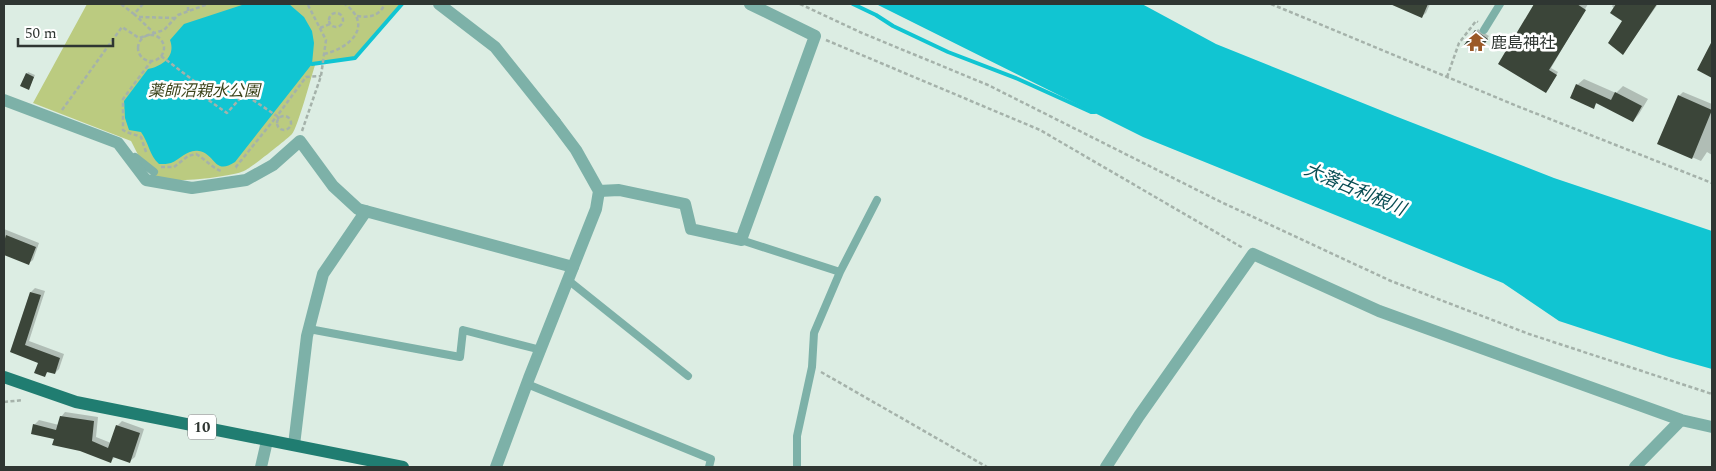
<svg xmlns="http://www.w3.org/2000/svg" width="1716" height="471" font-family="Spectral,'Noto Sans JP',serif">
<rect width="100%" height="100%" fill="#dcede3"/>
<!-- green -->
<path fill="#bbcb80" d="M 87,4 L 400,4 L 354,57 L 316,62 C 312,74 298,127 292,134 C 286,140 251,168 244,171 C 231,177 169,184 157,178 C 144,170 138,154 131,141 L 33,103 Z"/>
<!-- water -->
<path fill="#11c5d2" d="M 245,4 L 289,4 L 304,17 L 312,31 L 314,43 L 312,64 L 235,162 C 214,176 216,154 199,151 C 187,149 181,159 171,163 C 168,164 163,164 159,164 C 149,155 149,143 141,132 L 129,130 L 125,118 L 124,101 L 148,69 C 163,66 176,56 170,40 L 184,24 Z
M 876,4 L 1142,4 L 1216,44 L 1395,116 L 1554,178 L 1712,231 L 1712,369 L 1669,357 L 1559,321 L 1503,283 L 1143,137 Z"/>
<!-- shadow -->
<path fill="#0003" d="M 1418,4 L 1430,4 L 1426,13 L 1421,17 L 1415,14 Z
M 1532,4 L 1588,4 L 1551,68 L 1558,72 L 1548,90 L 1534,6 Z
M 1614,4 L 1658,4 L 1623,53 L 1623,21 L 1612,6 Z
M 1478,29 L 1489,36 L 1482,46 L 1466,45 Z
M 28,72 L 35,75 L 30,86 L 27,74 Z
M 1584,79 L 1616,93 L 1623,86 L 1648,99 L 1639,114 L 1633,121 L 1598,102 L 1593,107 L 1577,85 Z
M 1683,92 L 1712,104 L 1712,155 L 1707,152 L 1701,161 L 1659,143 L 1679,96 Z
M 4,229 L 39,243 L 33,260 L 29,263 L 4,253 Z
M 35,288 L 45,291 L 29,341 L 64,354 L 59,369 L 55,373 L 49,371 L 44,375 L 40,362 L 12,351 L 31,292 Z
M 65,412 L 98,417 L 96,437 L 111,443 L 117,426 L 122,421 L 144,429 L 135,457 L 130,461 L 116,456 L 111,461 L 55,438 L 34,425 L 39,420 L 59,425 L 61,417 Z"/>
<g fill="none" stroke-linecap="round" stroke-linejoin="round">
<!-- stream -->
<path stroke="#11c5d2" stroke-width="4" d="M 853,4 L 876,15 L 893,26 L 948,52 L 1018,79 L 1091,112 L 1095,112
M 312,64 L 355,58 L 402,4"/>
</g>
<!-- building -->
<path fill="#3b4539" d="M 1390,4 L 1428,4 L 1422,18 Z
M 1534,4 L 1577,4 L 1586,10 L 1549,70 L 1557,75 L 1546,93 L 1498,64 Z
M 1616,4 L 1657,4 L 1623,55 L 1608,43 L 1622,21 L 1610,13 Z
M 1475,30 L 1488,39 L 1480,50 L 1478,48 L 1475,53 L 1464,45 Z
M 1712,41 L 1712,78 L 1697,70 Z
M 26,73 L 34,77 L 29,90 L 20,86 Z
M 1576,84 L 1611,100 L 1615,92 L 1642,106 L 1633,122 L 1596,103 L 1594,109 L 1570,98 Z
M 1678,95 L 1712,110 L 1692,159 L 1657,144 Z
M 6,235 L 36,247 L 29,265 L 4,255 L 4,242 Z
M 30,292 L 41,295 L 25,345 L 60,358 L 55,374 L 47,372 L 45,377 L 34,373 L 38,363 L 10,352 Z
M 60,416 L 94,421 L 92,441 L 108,448 L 116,425 L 140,433 L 130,463 L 113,457 L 111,463 L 80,451 L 52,445 L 54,439 L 31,434 L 33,424 L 56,430 Z"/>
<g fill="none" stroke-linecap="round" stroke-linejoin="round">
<!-- path -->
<path stroke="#a5b2aa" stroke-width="2.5" stroke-dasharray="4 2.5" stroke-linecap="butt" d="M 121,4 L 134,14
M 143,4 L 134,14 L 154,33
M 800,4 L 862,33 L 988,85 L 1221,202 L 1391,281 L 1529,334 L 1712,394
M 1271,4 L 1517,106 L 1712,183
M 188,11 L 188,4
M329 20a7 7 0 1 1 14 0a7 7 0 1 1-14 0Z
M 357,16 C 370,18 379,16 385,4
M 139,17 L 175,18
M 320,28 L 330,24
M138 48a13 13 0 1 1 26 0a13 13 0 1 1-26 0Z
M 826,40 L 1040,130 L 1243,248
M 324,54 C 350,48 374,26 345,4
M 161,56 L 198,84 L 194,90 L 227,113 L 244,94 L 277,116 L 235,168 L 237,168
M 1447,77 L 1459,43 L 1476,21 L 1478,22
M 62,110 L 122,27 L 139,38 L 164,30 L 178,15 L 208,4
M277 123a7 7 0 1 1 14 0a7 7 0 1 1-14 0Z
M 279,119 L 277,116 L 306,77 L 321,76
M 302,131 L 321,76 L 326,40 L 308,5 L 306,4
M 146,152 L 141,137 C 135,134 129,134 123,130 L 123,99 L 152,60
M 161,167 L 174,167 L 188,156 L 196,154 C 205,159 211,167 221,171
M 821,372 L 987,467
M 4,402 L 23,400"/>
<!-- service -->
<path stroke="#7db1a8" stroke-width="8" d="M 1484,30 L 1500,4
M 131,161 L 135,157 L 154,172
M 741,240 L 840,272 L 814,333 L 812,367 L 797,436 L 797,467
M 840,272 L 877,200
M 568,280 L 688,376
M 309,329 L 460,357 L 463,330 L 541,350
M 527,384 L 711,459 L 709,467"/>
<!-- minor -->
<path stroke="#7db1a8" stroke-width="12" d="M 439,4 L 495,47 L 555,122
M 4,100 L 118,143 L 146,180 L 192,188 L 246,180 L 273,165 L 300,141 L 333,186 L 358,209 L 573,267
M 599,191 L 619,190 L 685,204 L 691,229 L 741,240 L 815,36 L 750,4
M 294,445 L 307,336 L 323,274 L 366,211
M 261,467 L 267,441
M 1106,467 L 1139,416 L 1253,254 L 1379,311 L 1681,420 L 1712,427
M 1635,467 L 1681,420"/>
<!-- tertiary -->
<path stroke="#7db1a8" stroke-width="12" d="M 496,467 L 529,378 L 596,209 L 599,191 L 576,150 L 555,122"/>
<!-- primary -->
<path stroke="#207d71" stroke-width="12" d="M 4,377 L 76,402 L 403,467"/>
</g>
<!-- icons -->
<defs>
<g id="temple-bare" transform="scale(1.5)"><path d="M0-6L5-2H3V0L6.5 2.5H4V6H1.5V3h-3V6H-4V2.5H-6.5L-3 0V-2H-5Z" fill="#9b5927" stroke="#fff" stroke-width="2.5" paint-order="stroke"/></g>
</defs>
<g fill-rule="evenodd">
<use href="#temple-bare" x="1476" y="42"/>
</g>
<g text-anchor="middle" stroke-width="5" stroke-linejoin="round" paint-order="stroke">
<!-- shield labels -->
<rect fill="#fff" stroke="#6d7270" stroke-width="1" x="188" y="414.5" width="28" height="25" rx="4"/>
<g font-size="15" font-weight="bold" fill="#2f3632">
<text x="202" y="432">10</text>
</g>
<!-- poi labels -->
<g font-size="16" fill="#2f3632" stroke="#fff" text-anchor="start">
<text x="1491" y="48">鹿島神社</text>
</g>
<!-- park labels -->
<g font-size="16" font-style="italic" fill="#3c441b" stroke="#fff">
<text x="204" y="96">薬師沼親水公園</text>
</g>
<!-- water labels -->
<g font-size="18" font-style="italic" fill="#084d53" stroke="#fff">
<text transform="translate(1355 189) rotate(23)" y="6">大落古利根川</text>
</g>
</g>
<!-- border -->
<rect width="1716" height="471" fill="none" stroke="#2f3632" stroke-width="10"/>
<!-- scale -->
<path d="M18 38v8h95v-8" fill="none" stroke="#2f3632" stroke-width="2.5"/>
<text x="25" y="38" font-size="15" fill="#2f3632" stroke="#ffffff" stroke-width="4" paint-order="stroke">50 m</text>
</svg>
